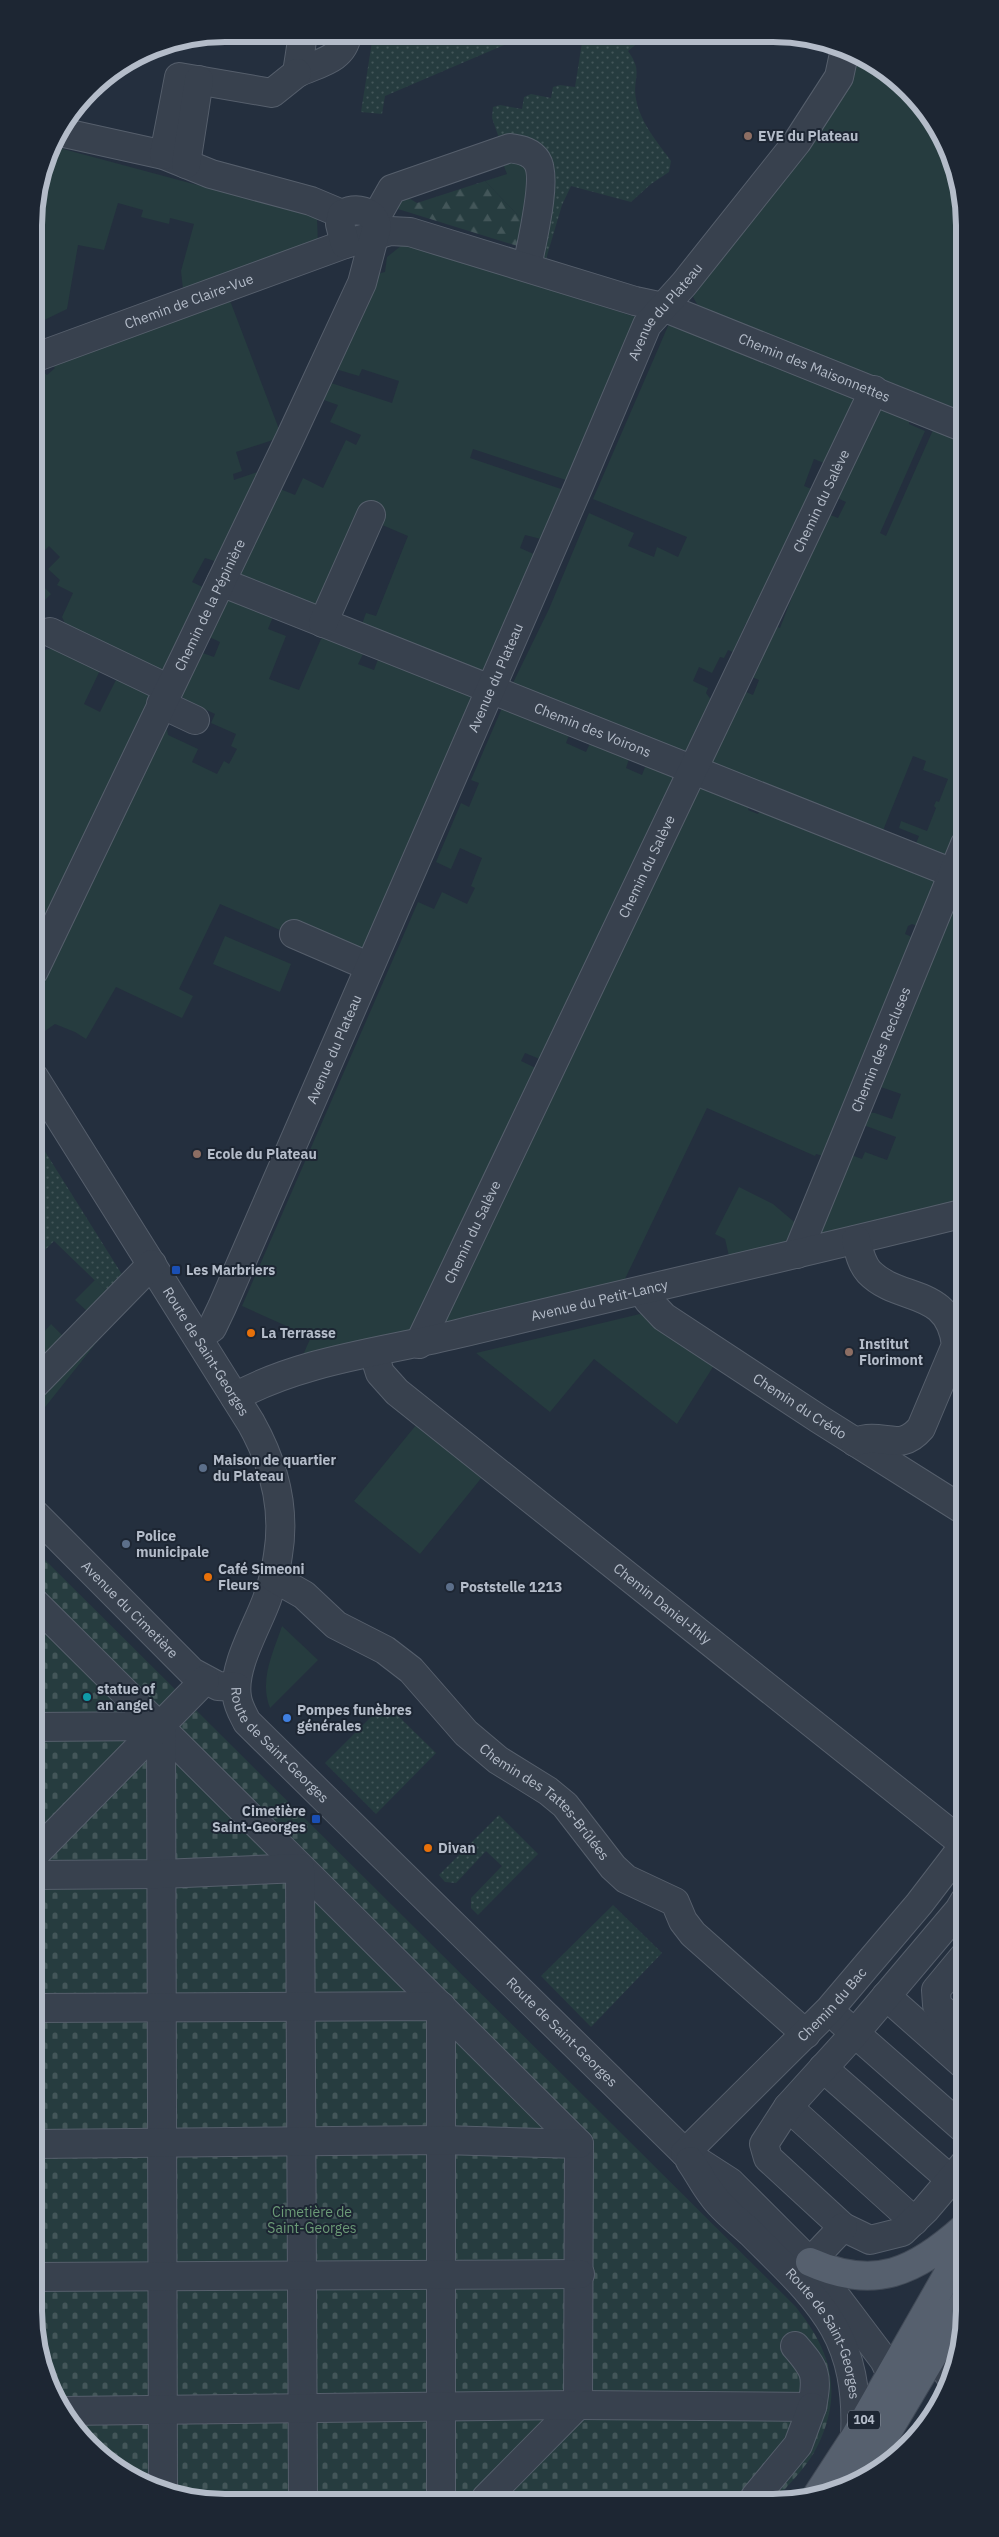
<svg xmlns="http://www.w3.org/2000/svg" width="999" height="2537" font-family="'IBM Plex Sans',sans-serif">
<defs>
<pattern id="forest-firs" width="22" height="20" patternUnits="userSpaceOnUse" patternTransform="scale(1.25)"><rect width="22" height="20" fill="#263c3f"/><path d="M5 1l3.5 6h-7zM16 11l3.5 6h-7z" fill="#435659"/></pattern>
<pattern id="cemetery-stones" width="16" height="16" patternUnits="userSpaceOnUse" patternTransform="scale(1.25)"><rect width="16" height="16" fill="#263c3f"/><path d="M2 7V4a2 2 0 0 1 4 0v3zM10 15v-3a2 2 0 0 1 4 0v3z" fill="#435659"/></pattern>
<pattern id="park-dots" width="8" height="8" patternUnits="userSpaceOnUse" patternTransform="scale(1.25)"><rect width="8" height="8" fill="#263c3f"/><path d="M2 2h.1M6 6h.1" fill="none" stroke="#435659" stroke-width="1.8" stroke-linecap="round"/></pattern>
</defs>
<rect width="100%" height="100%" fill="#242f3e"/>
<!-- green -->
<path fill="#263c3f" d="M 858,53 L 909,90 L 940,130 L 959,176 L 965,225 L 965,412 L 698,306 L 693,297 Z
M 52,146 L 317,217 L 318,245 L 184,298 L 181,271 L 194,224 L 170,218 L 169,224 L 141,217 L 143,210 L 118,203 L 104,250 L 78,245 L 67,309 L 36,324 L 34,306 L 39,286 L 34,284 L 34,212 Z
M 501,159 L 532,165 L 528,226 L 485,181 L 507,174 Z
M 402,245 L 458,260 L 639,318 L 569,481 L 473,449 L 470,458 L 564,490 L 541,539 L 525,535 L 520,548 L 536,555 L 484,674 L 362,624 L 366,613 L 376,616 L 408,536 L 380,524 L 385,511 L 368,504 L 316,613 L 241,581 L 236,571 L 275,487 L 295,495 L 303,478 L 323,488 L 346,440 L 356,445 L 361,435 L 330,422 L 338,405 L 318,398 L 325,381 L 392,403 L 399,381 L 362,369 L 359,376 L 332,368 L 372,275 L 385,272 L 387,257 Z
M 229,298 L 282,437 L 236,452 L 242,471 L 233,474 L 234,480 L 266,469 L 221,563 L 205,558 L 192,582 L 209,590 L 164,675 L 70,634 L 62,617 L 73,593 L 57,585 L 60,580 L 48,569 L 60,557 L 49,546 L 45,550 L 34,539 L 34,367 L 37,367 L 47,375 L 55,368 L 50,363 Z
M 676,323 L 860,395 L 831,466 L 814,459 L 804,486 L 819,492 L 755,627 L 746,623 L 733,652 L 728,650 L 724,658 L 720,657 L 712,673 L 699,667 L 693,681 L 708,688 L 706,693 L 715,705 L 692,756 L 511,687 L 549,609 L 589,513 L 634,533 L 628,546 L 654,557 L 657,547 L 678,557 L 687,537 L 593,499 L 668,326 Z
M 881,405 L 911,417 L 909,424 L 925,431 L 880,533 L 886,536 L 933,430 L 939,428 L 965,438 L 965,661 L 962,668 L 965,669 L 965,833 L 953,861 L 913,851 L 919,836 L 899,828 L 901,821 L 927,831 L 936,808 L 934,806 L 936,801 L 939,802 L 948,779 L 923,770 L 926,761 L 913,756 L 882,833 L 706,767 L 739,689 L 753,695 L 759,680 L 747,675 L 771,625 L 780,628 L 794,592 L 786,589 L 823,512 L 838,518 L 846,502 L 833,496 Z
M 40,583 L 51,594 L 38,607 L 34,605 L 34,585 L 36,587 Z
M 225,593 L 275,612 L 268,629 L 286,636 L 269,679 L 299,690 L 324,632 L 359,647 L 363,654 L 358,664 L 374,670 L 380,654 L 475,692 L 360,958 L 294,936 L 220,904 L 179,989 L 193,996 L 182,1018 L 116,987 L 86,1039 L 75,1032 L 55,1024 L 42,1033 L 38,1027 L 34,1029 L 34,991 L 165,718 L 168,735 L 198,749 L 192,762 L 217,774 L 224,761 L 229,764 L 237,749 L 231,746 L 236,734 L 211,723 L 215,714 L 184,699 L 179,691 L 197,651 L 214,657 L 220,642 L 205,635 Z
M 34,645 L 45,650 L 67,645 L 103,664 L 84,704 L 100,712 L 118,676 L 155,697 L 34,956 Z
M 502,708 L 571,730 L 566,743 L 586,752 L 592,739 L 630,756 L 626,768 L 642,775 L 647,762 L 677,774 L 542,1060 L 525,1053 L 521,1061 L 542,1071 L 418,1330 L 302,1357 L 311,1337 L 242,1306 L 418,902 L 434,909 L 442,892 L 467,904 L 475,888 L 471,886 L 482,858 L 460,848 L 451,869 L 436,862 L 461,803 L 469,807 L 479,783 L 471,780 Z
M 693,783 L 751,802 L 748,810 L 758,814 L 761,806 L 894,860 L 896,866 L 915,874 L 919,869 L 941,878 L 925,929 L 912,924 L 908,926 L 905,934 L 921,941 L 823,1156 L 816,1154 L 815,1156 L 707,1108 L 624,1281 L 435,1325 Z
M 965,887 L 965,1201 L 820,1236 L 814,1229 L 846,1153 L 862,1159 L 865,1152 L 887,1160 L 896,1137 L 858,1123 L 863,1112 L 875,1113 L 892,1119 L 901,1094 L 875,1085 L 880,1073 L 887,1070 L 904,1015 L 911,1011 L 955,889 Z
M 225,936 L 291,964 L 280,992 L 213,964 Z
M 739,1187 L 773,1204 L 799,1226 L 790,1244 L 729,1256 L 725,1239 L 715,1234 Z
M 95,1280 L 107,1292 L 88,1312 L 75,1300 Z
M 120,1313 L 34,1421 L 34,1403 Z
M 644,1313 L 718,1359 L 677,1424 L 594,1359 L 550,1412 L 476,1353 Z
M 51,1324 L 64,1337 L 45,1356 L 34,1343 Z
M 421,1419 L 487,1471 L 420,1554 L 354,1501 Z
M 282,1626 L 318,1660 L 270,1708 C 259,1680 273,1653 282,1626 Z"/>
<!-- forest -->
<path fill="url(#forest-firs)" d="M 485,181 L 528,226 L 524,248 L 398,209 L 402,194 L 417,203 Z"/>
<!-- cemetery -->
<path fill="url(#cemetery-stones)" d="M 34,1549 L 795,2306 C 830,2349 844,2391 818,2445 C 809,2464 792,2481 778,2497 L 188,2500 L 140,2483 L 99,2456 L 60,2408 L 40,2361 L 34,2312 Z"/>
<!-- park -->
<path fill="url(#park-dots)" d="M 373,35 L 525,36 L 385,96 L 382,114 L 361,112 Z
M 583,36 L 640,36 L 639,42 L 628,51 C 644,73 632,77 636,99 C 640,122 658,143 671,161 L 669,172 L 651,184 L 631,202 L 571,186 L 562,205 L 546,259 L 538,257 L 554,191 L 554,168 L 546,166 L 500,141 L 492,118 L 493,107 L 500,105 L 522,109 L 524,97 L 531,94 L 551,98 L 553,87 L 560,85 L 575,87 Z
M 34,1134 L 123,1276 L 107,1292 L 54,1241 L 35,1260 L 42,1268 L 34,1276 Z
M 34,1345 L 45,1356 L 34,1367 Z
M 385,1703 L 436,1753 L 376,1814 L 325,1763 Z
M 499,1815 L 538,1854 L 478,1915 L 471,1908 L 471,1898 L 502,1866 L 486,1851 L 456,1883 L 445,1882 L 439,1875 Z
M 613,1905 L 662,1953 L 591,2027 L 541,1976 Z"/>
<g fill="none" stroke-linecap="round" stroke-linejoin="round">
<!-- minor casing -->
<g stroke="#565f6c" stroke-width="30">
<g id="minor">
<path d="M 303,34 L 297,73 C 318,63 343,60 347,35"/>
<path d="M 60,132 L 164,155 L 211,174 L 311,201 L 342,214"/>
<path d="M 164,155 L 179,77 L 272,93 L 297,73"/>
<path d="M 186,164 L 199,80"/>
<path d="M 375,219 L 392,189 L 510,148 C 520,150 531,151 537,161 C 548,178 531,245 527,267"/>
<path id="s1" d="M 34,358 L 345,244 L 390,231 L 410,232 L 635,301 L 663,307 L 965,428"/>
<path id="s2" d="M 221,582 L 965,878"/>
<path d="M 323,623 L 371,515"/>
<path d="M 50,632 L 169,689"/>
<path d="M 161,704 L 195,720"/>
<path d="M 294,934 L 368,966"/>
<path id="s3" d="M 34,971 L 290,438 L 362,283 L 377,226 C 373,210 356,207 342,214 L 340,224 L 345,244"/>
<path id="s4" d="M 34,1077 L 251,1423 C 274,1464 286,1507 278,1555 C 276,1570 272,1585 267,1599 C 257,1627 232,1667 237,1697 C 238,1706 243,1714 247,1722 L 685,2153 L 730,2182 L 810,2262 L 884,2360 L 900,2393"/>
<path id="s5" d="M 797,1254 L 965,844"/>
<path id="s6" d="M 646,1290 L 648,1300 L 664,1317 L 819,1419 L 965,1511"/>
<path id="s7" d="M 198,1337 L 212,1328 L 222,1307 L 578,488 L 647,325 L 684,284 L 797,142 L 839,77 L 845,49"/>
<path id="s8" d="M 419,1344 L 874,390"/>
<path id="s9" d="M 374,1354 L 380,1373 L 397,1392 L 965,1845"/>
<path d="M 34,1385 L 152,1264"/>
<path id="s10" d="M 235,1397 C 302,1360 383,1352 457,1334 C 626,1293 796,1255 965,1213"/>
<path d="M 855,1442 C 884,1431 899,1454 921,1428 L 956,1345 C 949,1286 899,1303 869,1272 C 861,1263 859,1251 856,1240"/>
<path id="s11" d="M 34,1513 L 192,1672 L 218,1686 L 236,1687"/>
<path id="s12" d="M 274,1578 L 304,1595 L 336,1625 L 385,1650 L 411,1670 L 466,1733 L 498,1760 L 548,1791 L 565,1805 L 613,1867 L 626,1879 L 675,1902 L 683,1921 L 693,1934 L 806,2034"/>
<path d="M 34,1602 L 579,2144 L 578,2405 L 486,2498"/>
<path d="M 34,1727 L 161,1726 L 163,2491"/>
<path d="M 34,1855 L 205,1680"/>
<path d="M 34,1875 L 161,1874 L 300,1868 L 303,2499"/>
<path d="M 886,1996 L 965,2066"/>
<path d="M 34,2008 L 441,2006 L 441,2498"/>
<path d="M 841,2021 L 965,2130"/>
<path d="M 965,2030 L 937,2005 L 936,1990 L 965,1955"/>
<path d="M 823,2068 L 951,2180"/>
<path d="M 788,2107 L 914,2221"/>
<path d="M 34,2144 L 442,2140 L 579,2144"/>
<path id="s13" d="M 685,2153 L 829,2010 L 919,1904 L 965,1844"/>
<path id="s14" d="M 690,2161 C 698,2172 704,2185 713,2196 C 723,2210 738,2221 751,2233 C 819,2301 860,2333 855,2437"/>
<path d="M 965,2163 L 925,2210 L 902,2232 L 870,2240 L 843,2227 L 768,2158 L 764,2144 L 788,2107 L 855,2033 L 959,1910 L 965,1900"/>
<path d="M 810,2262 L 843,2227"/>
<path d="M 34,2277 L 580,2274"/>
<path d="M 955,2318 L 960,2346"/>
<path d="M 931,2331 L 942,2365 L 952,2379"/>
<path d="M 62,2411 L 578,2405 L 812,2407 C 818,2375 816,2370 795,2346"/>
<path d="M 755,2497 L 798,2445 L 812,2407"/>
</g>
</g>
<!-- major casing -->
<g stroke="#414a57" stroke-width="30">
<path id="major" d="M 810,2262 C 875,2291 915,2272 965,2227
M 857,2483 L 965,2301
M 816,2497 L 855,2437 L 965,2244"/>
</g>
<!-- minor -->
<use href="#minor" stroke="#38414e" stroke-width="28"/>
<!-- major -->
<use href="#major" stroke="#56606e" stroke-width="28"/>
</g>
<!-- markers -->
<g fill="#8d6e63" stroke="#1d2633" stroke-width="2">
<circle cx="748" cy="136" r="5"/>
<circle cx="197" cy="1154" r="5"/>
<circle cx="849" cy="1352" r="5"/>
</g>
<g fill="#1a4fb4" stroke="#1d2633" stroke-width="2">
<rect x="171" y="1265" width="10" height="10" rx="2.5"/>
<rect x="311" y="1814" width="10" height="10" rx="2.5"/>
</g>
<g fill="#e8710a" stroke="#1d2633" stroke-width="2">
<circle cx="251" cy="1333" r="5"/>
<circle cx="208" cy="1577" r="5"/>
<circle cx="428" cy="1848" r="5"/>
</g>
<g fill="#5c6f8a" stroke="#1d2633" stroke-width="2">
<circle cx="203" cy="1468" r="5"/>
<circle cx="126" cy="1544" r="5"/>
<circle cx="450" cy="1587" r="5"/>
</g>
<circle fill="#0f9aa8" stroke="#1d2633" stroke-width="2" cx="87" cy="1697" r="5"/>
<circle fill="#3f7fe0" stroke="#1d2633" stroke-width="2" cx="287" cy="1718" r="5"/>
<g text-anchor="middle" stroke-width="4" stroke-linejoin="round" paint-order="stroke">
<!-- shield labels -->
<rect fill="#1d2633" stroke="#878f9c" stroke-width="1" x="848" y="2410.5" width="32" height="19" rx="4"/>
<g font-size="12" font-weight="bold" fill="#b4bcc9">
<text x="864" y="2424">104</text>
</g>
<!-- poi labels -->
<g font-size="14" font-weight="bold" fill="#b4bcc9" stroke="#1d2633" text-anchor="start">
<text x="758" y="141">EVE du Plateau</text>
<text x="207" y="1159">Ecole du Plateau</text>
<text x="186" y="1275">Les Marbriers</text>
<text x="261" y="1338">La Terrasse</text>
<text x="859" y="1349">Institut<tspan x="859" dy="16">Florimont</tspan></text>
<text x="213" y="1465">Maison de quartier<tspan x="213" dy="16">du Plateau</tspan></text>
<text x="136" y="1541">Police<tspan x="136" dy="16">municipale</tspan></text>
<text x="218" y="1574">Café Simeoni<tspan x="218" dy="16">Fleurs</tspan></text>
<text x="460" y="1592">Poststelle 1213</text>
<text x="97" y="1694">statue of<tspan x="97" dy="16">an angel</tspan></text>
<text x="297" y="1715">Pompes funèbres<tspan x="297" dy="16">générales</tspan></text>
<text x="306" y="1816" text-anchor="end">Cimetière<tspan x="306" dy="16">Saint-Georges</tspan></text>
<text x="438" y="1853">Divan</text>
</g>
<!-- street labels -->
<g font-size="14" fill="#b4bcc9" stroke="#1d2633">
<text dy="5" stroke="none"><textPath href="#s1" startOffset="165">Chemin de Claire-Vue</textPath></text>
<text dy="5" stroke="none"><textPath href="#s7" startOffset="1131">Avenue du Plateau</textPath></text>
<text dy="5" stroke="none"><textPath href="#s1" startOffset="825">Chemin des Maisonnettes</textPath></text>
<text dy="5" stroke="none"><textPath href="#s8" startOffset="934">Chemin du Salève</textPath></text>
<text dy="5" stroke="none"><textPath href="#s3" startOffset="406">Chemin de la Pépinière</textPath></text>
<text dy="5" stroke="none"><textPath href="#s7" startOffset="726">Avenue du Plateau</textPath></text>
<text dy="5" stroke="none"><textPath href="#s2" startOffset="400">Chemin des Voirons</textPath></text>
<text dy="5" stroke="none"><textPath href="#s8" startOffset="529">Chemin du Salève</textPath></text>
<text dy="5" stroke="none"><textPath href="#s7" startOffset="321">Avenue du Plateau</textPath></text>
<text dy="5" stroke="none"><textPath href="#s5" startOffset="221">Chemin des Recluses</textPath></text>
<text dy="5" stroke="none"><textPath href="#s8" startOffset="124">Chemin du Salève</textPath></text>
<text dy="5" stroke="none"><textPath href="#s10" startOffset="378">Avenue du Petit-Lancy</textPath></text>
<text dy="5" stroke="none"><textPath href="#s4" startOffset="324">Route de Saint-Georges</textPath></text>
<text dy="5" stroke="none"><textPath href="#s6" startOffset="196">Chemin du Crédo</textPath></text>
<text dy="5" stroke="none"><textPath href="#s9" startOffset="385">Chemin Daniel-Ihly</textPath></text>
<text dy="5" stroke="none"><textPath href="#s11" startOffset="136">Avenue du Cimetière</textPath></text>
<text dy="5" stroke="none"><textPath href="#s4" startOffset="759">Route de Saint-Georges</textPath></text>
<text dy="5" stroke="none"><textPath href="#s12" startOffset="355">Chemin des Tattes-Brûlées</textPath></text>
<text dy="5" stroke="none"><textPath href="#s13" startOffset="209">Chemin du Bac</textPath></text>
<text dy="5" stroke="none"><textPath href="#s4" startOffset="1164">Route de Saint-Georges</textPath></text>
<text dy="5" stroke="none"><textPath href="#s14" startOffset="222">Route de Saint-Georges</textPath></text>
</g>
<!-- park labels -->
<g font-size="14" fill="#6b9a76" stroke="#1d2633">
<text x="312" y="2217">Cimetière de<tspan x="312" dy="16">Saint-Georges</tspan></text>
</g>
</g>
<!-- crop -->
<path d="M0 0H999V2537H0ZM225 42H773A183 183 0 0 1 956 225V2311A183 183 0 0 1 773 2494H225A183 183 0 0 1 42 2311V225A183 183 0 0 1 225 42Z" fill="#1d2633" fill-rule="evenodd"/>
<path fill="none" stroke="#b4bcc9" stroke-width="6" d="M225 42H773A183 183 0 0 1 956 225V2311A183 183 0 0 1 773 2494H225A183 183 0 0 1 42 2311V225A183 183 0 0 1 225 42Z"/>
</svg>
